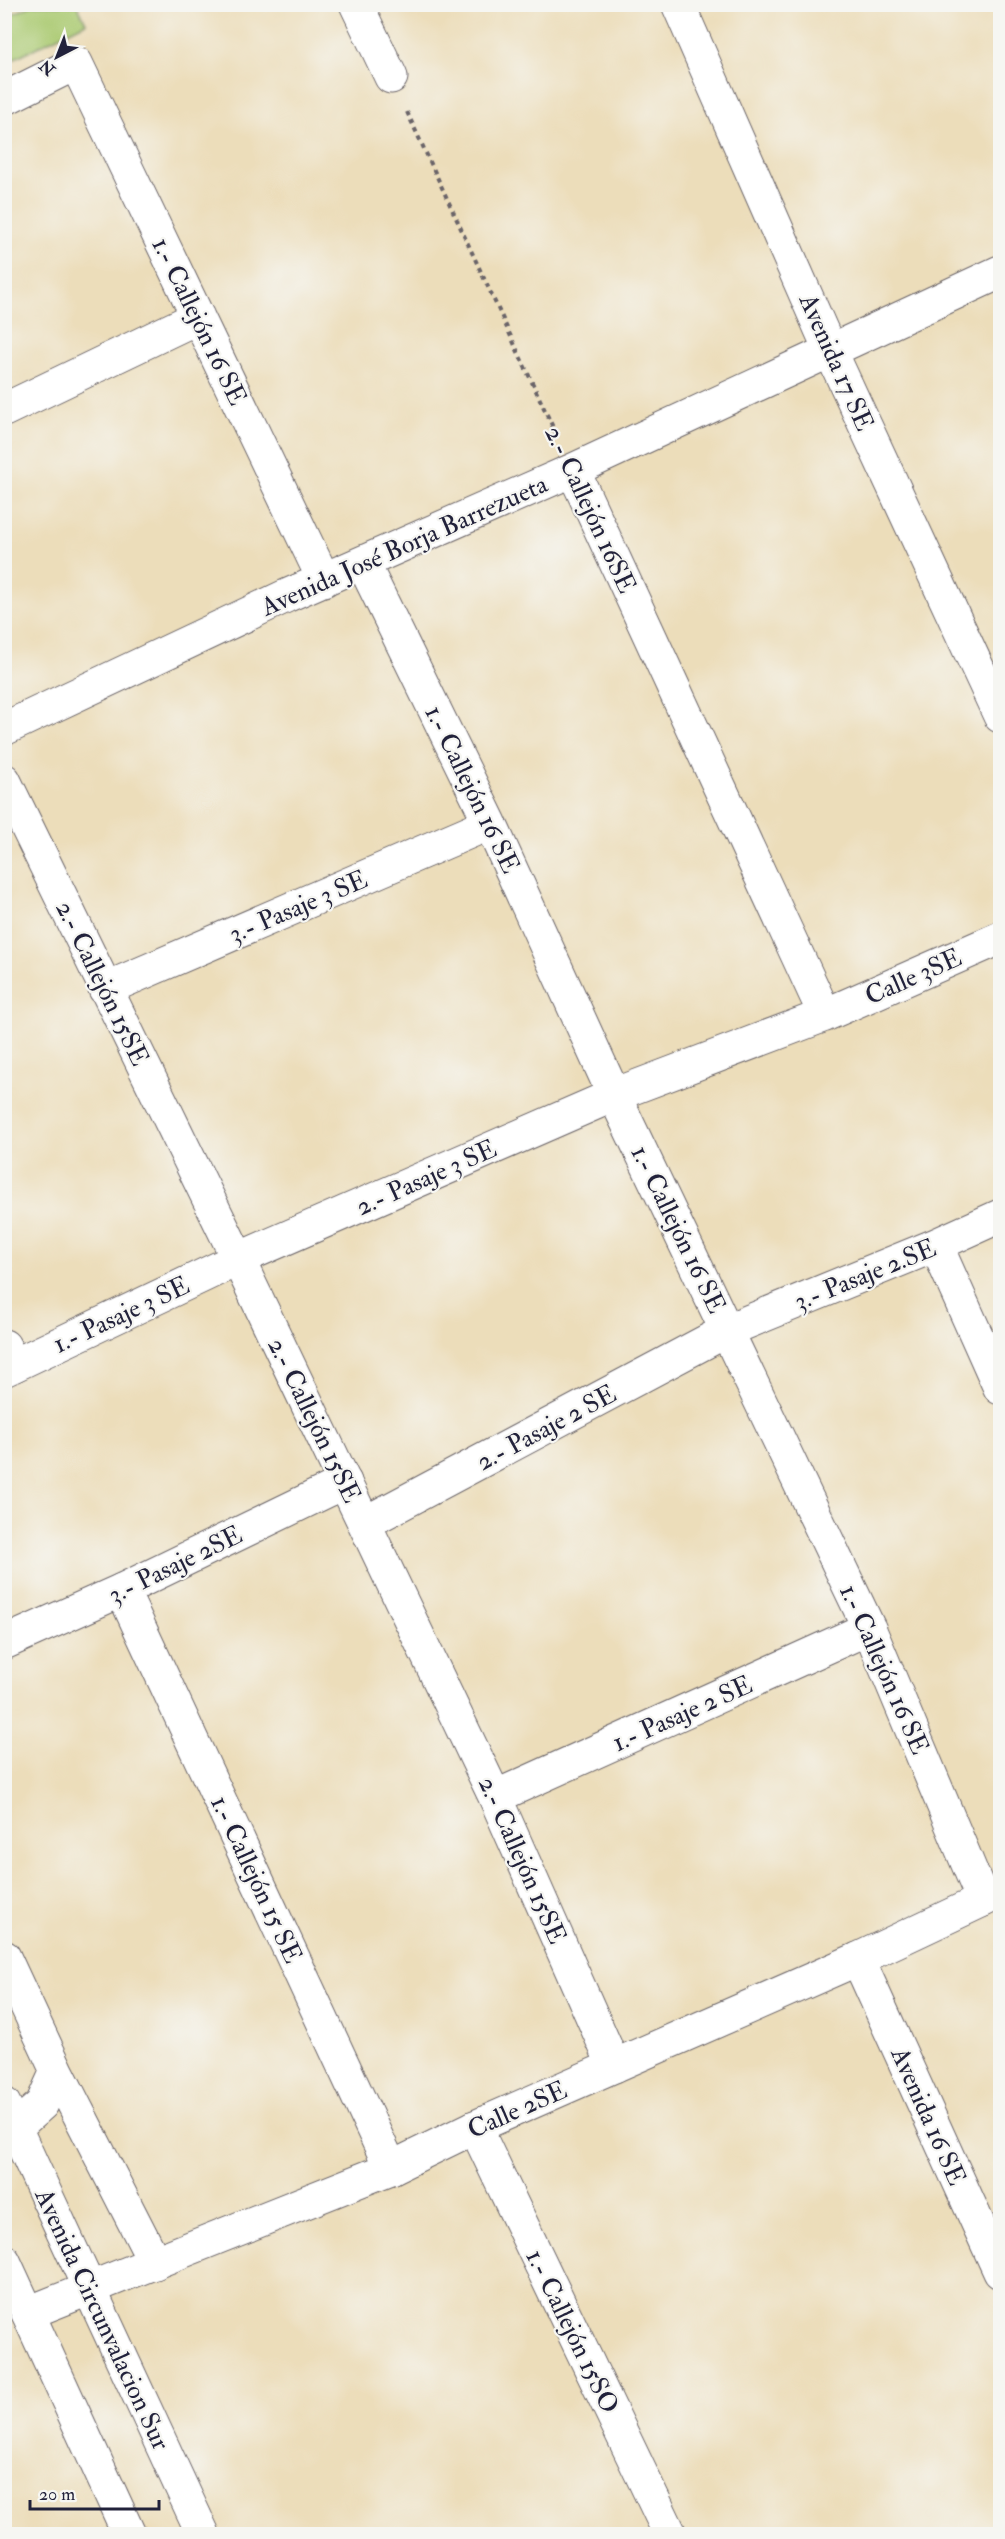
<svg xmlns="http://www.w3.org/2000/svg" width="1005" height="2539" font-family="'IM FELL Double Pica',serif">
<rect width="100%" height="100%" fill="#f6f6f2"/>
<filter id="ink" filterUnits="userSpaceOnUse"><feTurbulence type="fractalNoise" baseFrequency=".0167" numOctaves="2"/><feDisplacementMap in="SourceGraphic" scale="12" xChannelSelector="R" yChannelSelector="G"/><feConvolveMatrix kernelMatrix="1 2 1 2 8 2 1 2 1" color-interpolation-filters="sRGB"/></filter>
<filter id="wash" filterUnits="userSpaceOnUse"><feTurbulence type="fractalNoise" baseFrequency=".008" numOctaves="4" result="noise"/><feDisplacementMap in="SourceGraphic" scale="24" xChannelSelector="R" yChannelSelector="G"/><feGaussianBlur stdDeviation="1.35" result="paint"/><feColorMatrix in="noise" values="0 0 0 0 0 0 0 0 0 0 0 0 0 0 0 0 0 1.4 0 .05"/><feComposite in="paint" operator="in"/></filter>
<g filter="url(#wash)">
<rect width="100%" height="100%" fill="#ecddba"/>
<!-- green -->
<path fill="#abca72" stroke="#667656" stroke-width="1.5" d="M 33,5 L 77,5 L 86,23 L 5,63 L 5,17 Z"/>
</g>
<g filter="url(#ink)">
<g fill="none" stroke-linecap="round" stroke-linejoin="round">
<!-- pedestrian casing -->
<g stroke="#696367" stroke-width="35">
<path id="pedestrian" d="M 4,1370 L 238,1259
M 4,1643 L 122,1590 L 345,1482"/>
</g>
<!-- minor casing -->
<g stroke="#696367" stroke-width="35">
<path id="minor" d="M 356,4 L 391,77
M 678,4 L 830,350 L 1000,716
M 4,99 L 76,63 L 324,580
M 4,410 L 198,317
M 573,470 L 825,1015
M 363,563 L 490,823 L 614,1095 L 869,1628 L 983,1900
M 4,729 L 286,596 L 573,470 L 1000,272
M 4,780 L 238,1259 L 495,1797 L 614,2066
M 105,989 L 490,823
M 936,1245 L 1000,1388
M 238,1259 L 614,1095 L 825,1015 L 1000,938
M 4,1346 L 14,1365
M 365,1523 L 728,1330 L 936,1245 L 1000,1216
M 122,1590 L 391,2168
M 495,1797 L 869,1628
M 4,1957 L 57,2071 L 42,2104 L 15,2128
M 858,1959 L 1000,2272
M 57,2071 L 155,2263
M 475,2127 L 670,2534"/>
</g>
<!-- tertiary casing -->
<g stroke="#696367" stroke-width="35">
<path id="tertiary" d="M 28,2313 L 391,2168 L 475,2127 L 858,1959 L 1000,1892"/>
</g>
<!-- secondary casing -->
<g stroke="#696367" stroke-width="35">
<path id="secondary" d="M 4,2104 L 203,2534
M 4,2261 L 129,2534"/>
</g>
<!-- path -->
<path stroke="#696367" stroke-width="4" stroke-dasharray="4.5 4.5" stroke-linecap="butt" d="M 407,112 L 556,434"/>
<!-- pedestrian -->
<use href="#pedestrian" stroke="#fff" stroke-width="33"/>
<!-- minor -->
<use href="#minor" stroke="#fff" stroke-width="33"/>
<!-- tertiary -->
<use href="#tertiary" stroke="#fff" stroke-width="33"/>
<!-- secondary -->
<use href="#secondary" stroke="#fff" stroke-width="33"/>
</g>
</g>
<g text-anchor="middle" stroke-width="4.5" stroke-linejoin="round" paint-order="stroke">
<!-- street labels -->
<g font-size="26" fill="#22223b" stroke="#f6f6f2">
<text transform="translate(200 321) rotate(64)" y="9">1.- Callejón 16 SE</text>
<text transform="translate(837 362) rotate(66)" y="9">Avenida 17 SE</text>
<text transform="translate(591 509) rotate(65)" y="9">2.- Callejón 16SE</text>
<text transform="translate(404 545) rotate(-24)" y="9">Avenida José Borja Barrezueta</text>
<text transform="translate(473 789) rotate(64)" y="9">1.- Callejón 16 SE</text>
<text transform="translate(298 906) rotate(-23)" y="9">3.- Pasaje 3 SE</text>
<text transform="translate(913 976) rotate(-24)" y="9">Calle 3SE</text>
<text transform="translate(103 983) rotate(64)" y="9">2.- Callejón 15SE</text>
<text transform="translate(426 1177) rotate(-24)" y="9">2.- Pasaje 3 SE</text>
<text transform="translate(679 1229) rotate(64)" y="9">1.- Callejón 16 SE</text>
<text transform="translate(865 1274) rotate(-22)" y="9">3.- Pasaje 2.SE</text>
<text transform="translate(121 1314) rotate(-25)" y="9">1.- Pasaje 3 SE</text>
<text transform="translate(315 1420) rotate(64)" y="9">2.- Callejón 15SE</text>
<text transform="translate(546 1427) rotate(-28)" y="9">2.- Pasaje 2 SE</text>
<text transform="translate(175 1564) rotate(-26)" y="9">3.- Pasaje 2SE</text>
<text transform="translate(885 1669) rotate(66)" y="9">1.- Callejón 16 SE</text>
<text transform="translate(682 1713) rotate(-24)" y="9">1.- Pasaje 2 SE</text>
<text transform="translate(523 1860) rotate(66)" y="9">2.- Callejón 15SE</text>
<text transform="translate(257 1879) rotate(65)" y="9">1.- Callejón 15 SE</text>
<text transform="translate(517 2109) rotate(-24)" y="9">Calle 2SE</text>
<text transform="translate(929 2116) rotate(66)" y="9">Avenida 16 SE</text>
<text transform="translate(103 2319) rotate(65)" y="9">Avenida Circunvalacion Sur</text>
<text transform="translate(573 2331) rotate(64)" y="9">1.- Callejón 15SO</text>
</g>
</g>
<!-- margin -->
<rect width="1005" height="2539" fill="none" stroke="#f6f6f2" stroke-width="24"/>
<!-- north arrow -->
<g transform="translate(57 57) rotate(222)" stroke="#f6f6f2" stroke-width="4.5" paint-order="stroke">
<path d="M0-4.5L10 22L0 15L-10 22Z" fill="#22223b"/>
<text y="-9" font-size="16" font-weight="bold" text-anchor="middle" fill="#22223b">N</text>
</g>
<!-- scale -->
<path d="M30 2500v9h129v-9" fill="none" stroke="#22223b" stroke-width="3"/>
<text x="39" y="2500" font-size="18" fill="#22223b" stroke="#f6f6f2" stroke-width="4.5" paint-order="stroke">20 m</text>
</svg>
